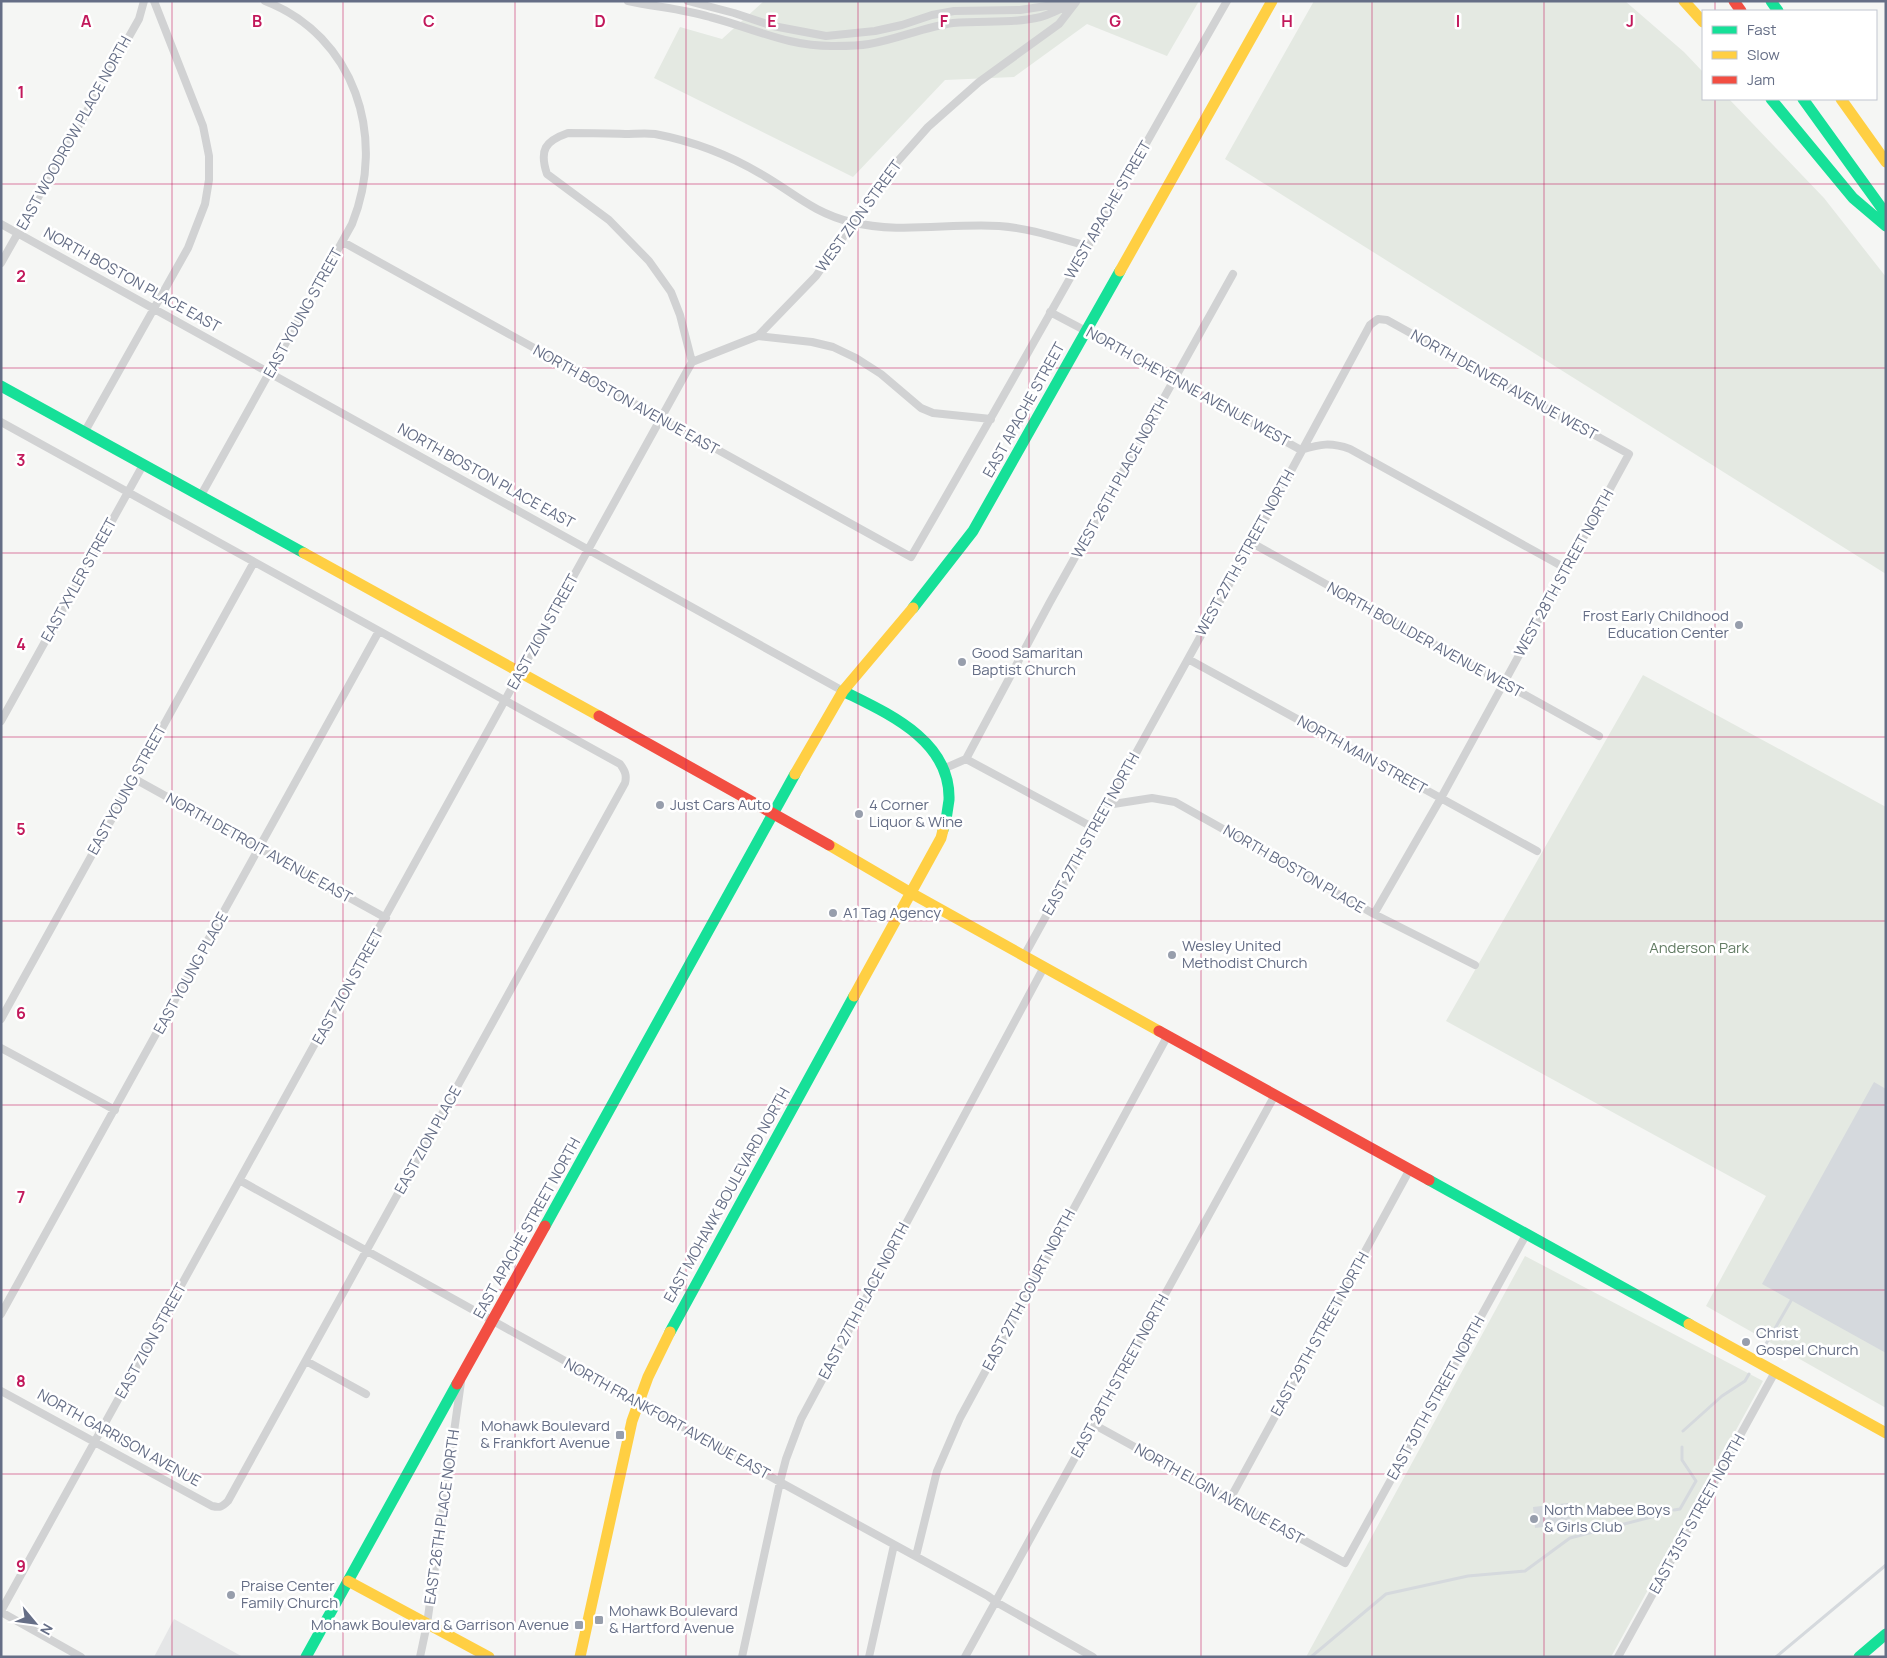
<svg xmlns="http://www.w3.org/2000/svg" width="1887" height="1658" font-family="Manrope,sans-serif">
<rect width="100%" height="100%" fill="#f5f6f4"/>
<!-- built -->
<path fill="#e5e6e7" d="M 174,1619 L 243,1657 L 154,1657 Z"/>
<!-- green -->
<path fill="#e4e9e2" d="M 764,1 L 1199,1 L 1167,56 L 1087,24 L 1014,77 L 945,80 L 853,177 L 654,78 L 680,27 L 722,39 Z
M 1314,1 L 1625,1 L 1684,52 L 1703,72 L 1703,99 L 1729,99 L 1824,198 L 1886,277 L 1886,574 L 1225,159 Z
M 1643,675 L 1886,807 L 1886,1408 L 1706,1306 L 1766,1196 L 1446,1021 Z
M 1525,1256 L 1763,1381 L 1611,1657 L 1306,1657 Z"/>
<!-- water -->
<path fill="#d5d9dd" d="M 1874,1082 L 1886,1089 L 1886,1353 L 1762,1284 Z
M 1568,1503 L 1571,1524 L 1535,1528 L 1533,1507 Z"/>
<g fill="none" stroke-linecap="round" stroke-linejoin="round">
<!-- stream -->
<path stroke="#d5d9dd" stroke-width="3" d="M 1763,1349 L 1792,1299
M 1683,1431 L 1722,1396 L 1745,1381 L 1749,1374
M 1674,1510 L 1680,1509 L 1696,1481 L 1682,1460 L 1682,1447
M 1311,1657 L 1386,1594 L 1468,1576 L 1525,1571 L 1570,1538 L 1659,1515
M 1776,1657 L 1886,1565"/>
<!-- street -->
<path stroke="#d1d2d3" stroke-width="8" d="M 628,1 C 656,7 683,9 710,17 C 753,28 788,47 835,46 C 846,46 858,46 869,44 C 898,39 924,27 953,23 C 981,20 1009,24 1036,18 C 1049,16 1063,7 1075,2
M 688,1 L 734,13 L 773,26 L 826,36 L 875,31 L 902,25 L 932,15 L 954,11 L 1020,10 L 1066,3
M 1,224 L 843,691
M 343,242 L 911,557 C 1018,373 1121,186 1227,1
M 1,263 L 139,19 L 144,1
M 1050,312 L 1086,331 L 1301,450 C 1321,444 1330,442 1350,449 L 1567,569
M 758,336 L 816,276 L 890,170 L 928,127 L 979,82 L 1059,24 L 1076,2
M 692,362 L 680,315 L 671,292 L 649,261 L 609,220 L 547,174 C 539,150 545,141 568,133 C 587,133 606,133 625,134 C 634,134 645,133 655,134 C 692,141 729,155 761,174 C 793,192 813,213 851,222 C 899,234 949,223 999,226 C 1029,228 1058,238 1087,246
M 692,362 L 758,336 L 812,342 L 833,347 L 856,358 L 881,374 L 921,408 L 933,413 L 991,419
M 1,422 L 620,764 C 625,771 627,775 625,783 L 228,1501 C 222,1507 220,1508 212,1506 L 1,1391
M 84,433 L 188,248 L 205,204 L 209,180 L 209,156 L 203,126 L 154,1
M 200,497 L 352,224 C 387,137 355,36 265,1
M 1252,543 L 1599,736
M 1188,659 L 1537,851
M 1,721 L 143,465
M 966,759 L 1094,828
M 943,769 L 966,759 L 1050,602 L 1233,274
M 133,778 L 386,918
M 1107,805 L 1152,798 L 1175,802 L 1374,914 L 1475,965
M 1024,956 L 1252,543 L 1370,325 L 1378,319 L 1387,320 L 1629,454 L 1441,798 L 1374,914
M 1,1019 L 254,562
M 1,1048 L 115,1110
M 241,1181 L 639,1402 L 780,1482 L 988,1596 L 996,1602 L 1093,1657
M 1,1314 L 379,631
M 306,1361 L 366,1394
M 1093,1424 L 1345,1563 L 1527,1233
M 1230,1499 L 1410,1169
M 916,1556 L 937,1471 L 960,1418 L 1168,1035
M 1,1611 L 692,362
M 1,1612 L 81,1657
M 420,1657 L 427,1624 L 461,1382
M 742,1657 L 780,1482 L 786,1459 L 801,1419 L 1044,967
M 869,1657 L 894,1545
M 965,1657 L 1275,1095
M 1618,1657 L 1775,1372"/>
<!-- fast -->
<path stroke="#16e098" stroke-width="11" d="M 1771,1 L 1778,11
M 1771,99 L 1853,198 L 1886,226
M 1803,99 L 1886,214
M 1,386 L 304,553
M 913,608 L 973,531 L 1120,271
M 843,691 C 887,713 951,740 949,800 C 948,810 946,820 943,830
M 1429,1180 L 1689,1324
M 545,1226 L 795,774
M 670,1332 L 854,996
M 306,1657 L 457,1384
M 1859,1657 L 1886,1634"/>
<!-- slow -->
<path stroke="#ffcf43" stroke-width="11" d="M 1684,1 L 1703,22
M 1841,99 L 1886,162
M 1120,271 L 1272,1
M 304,553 L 599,716
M 795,774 L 843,691 L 913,608
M 829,845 L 911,893 L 1159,1031
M 854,996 L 941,838 L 943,830
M 1689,1324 L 1886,1433
M 348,1581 L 489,1657
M 580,1657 L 632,1421 L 648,1377 L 670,1332"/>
<!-- jam -->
<path stroke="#f24e42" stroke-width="11" d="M 1734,1 L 1741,11
M 599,716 L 829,845
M 1159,1031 L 1429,1180
M 457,1384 L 545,1226"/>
</g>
<!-- grid -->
<path fill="none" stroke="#c2185b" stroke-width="1" stroke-opacity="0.55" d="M 172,1 L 172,1657M 343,1 L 343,1657M 515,1 L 515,1657M 686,1 L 686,1657M 858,1 L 858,1657M 1029,1 L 1029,1657M 1201,1 L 1201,1657M 1372,1 L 1372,1657M 1544,1 L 1544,1657M 1715,1 L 1715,11M 1715,99 L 1715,1657M 1,184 L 1886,184M 1,368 L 1886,368M 1,553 L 1886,553M 1,737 L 1886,737M 1,921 L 1886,921M 1,1105 L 1886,1105M 1,1290 L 1886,1290M 1,1474 L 1886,1474"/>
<!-- markers -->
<g fill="#979eac" stroke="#fff" stroke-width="2">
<circle cx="1739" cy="625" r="5"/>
<circle cx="962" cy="662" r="5"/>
<circle cx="660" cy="805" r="5"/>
<circle cx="859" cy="814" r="5"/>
<circle cx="833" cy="913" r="5"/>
<circle cx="1172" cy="955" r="5"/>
<circle cx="1746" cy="1342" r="5"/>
<rect x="615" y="1430" width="10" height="10" rx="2.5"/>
<circle cx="1534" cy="1519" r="5"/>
<circle cx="231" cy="1595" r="5"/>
<rect x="594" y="1615" width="10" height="10" rx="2.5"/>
<rect x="574" y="1620" width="10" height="10" rx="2.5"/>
</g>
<g text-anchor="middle" stroke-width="5" stroke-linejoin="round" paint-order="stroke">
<!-- street labels -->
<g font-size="15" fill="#656e86" stroke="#fff">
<text transform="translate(74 133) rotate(-61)" y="5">EAST WOODROW PLACE NORTH</text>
<text transform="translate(1108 210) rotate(-60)" y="5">WEST APACHE STREET</text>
<text transform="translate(859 216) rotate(-54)" y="5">WEST ZION STREET</text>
<text transform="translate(132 280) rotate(29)" y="5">NORTH BOSTON PLACE EAST</text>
<text transform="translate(303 313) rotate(-61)" y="5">EAST YOUNG STREET</text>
<text transform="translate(1504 385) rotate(29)" y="5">NORTH DENVER AVENUE WEST</text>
<text transform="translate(1188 387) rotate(29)" y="5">NORTH CHEYENNE AVENUE WEST</text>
<text transform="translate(626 400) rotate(29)" y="5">NORTH BOSTON AVENUE EAST</text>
<text transform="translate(1024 410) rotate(-61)" y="5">EAST APACHE STREET</text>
<text transform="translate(486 476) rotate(29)" y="5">NORTH BOSTON PLACE EAST</text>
<text transform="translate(1120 478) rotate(-61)" y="5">WEST 26TH PLACE NORTH</text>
<text transform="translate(1245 553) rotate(-61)" y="5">WEST 27TH STREET NORTH</text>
<text transform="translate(1564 573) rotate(-61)" y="5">WEST 28TH STREET NORTH</text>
<text transform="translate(79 580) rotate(-61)" y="5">EAST XYLER STREET</text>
<text transform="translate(543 632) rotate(-61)" y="5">EAST ZION STREET</text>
<text transform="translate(1425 640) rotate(29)" y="5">NORTH BOULDER AVENUE WEST</text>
<text transform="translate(1362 755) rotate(29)" y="5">NORTH MAIN STREET</text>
<text transform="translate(127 790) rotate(-61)" y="5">EAST YOUNG STREET</text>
<text transform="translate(1091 834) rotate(-61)" y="5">EAST 27TH STREET NORTH</text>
<text transform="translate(259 848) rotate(29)" y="5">NORTH DETROIT AVENUE EAST</text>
<text transform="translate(1294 869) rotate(30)" y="5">NORTH BOSTON PLACE</text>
<text transform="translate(191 973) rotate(-61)" y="5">EAST YOUNG PLACE</text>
<text transform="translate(348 987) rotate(-61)" y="5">EAST ZION STREET</text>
<text transform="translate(428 1140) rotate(-61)" y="5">EAST ZION PLACE</text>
<text transform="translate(727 1195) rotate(-61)" y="5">EAST MOHAWK BOULEVARD NORTH</text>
<text transform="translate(527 1228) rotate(-61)" y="5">EAST APACHE STREET NORTH</text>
<text transform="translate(1029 1290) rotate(-62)" y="5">EAST 27TH COURT NORTH</text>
<text transform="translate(864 1301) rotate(-62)" y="5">EAST 27TH PLACE NORTH</text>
<text transform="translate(1320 1334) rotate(-61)" y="5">EAST 29TH STREET NORTH</text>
<text transform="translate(151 1341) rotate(-61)" y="5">EAST ZION STREET</text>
<text transform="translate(1120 1376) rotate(-61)" y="5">EAST 28TH STREET NORTH</text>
<text transform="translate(1436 1398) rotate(-61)" y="5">EAST 30TH STREET NORTH</text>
<text transform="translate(667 1419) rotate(29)" y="5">NORTH FRANKFORT AVENUE EAST</text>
<text transform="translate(119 1438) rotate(29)" y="5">NORTH GARRISON AVENUE</text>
<text transform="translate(1219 1494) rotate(29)" y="5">NORTH ELGIN AVENUE EAST</text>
<text transform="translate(1697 1514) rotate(-61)" y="5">EAST 31ST STREET NORTH</text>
<text transform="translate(442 1517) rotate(-82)" y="5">EAST 26TH PLACE NORTH</text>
</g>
<!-- poi labels -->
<g font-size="15" fill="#656e86" stroke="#fff" text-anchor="start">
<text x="1729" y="621" text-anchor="end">Frost Early Childhood<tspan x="1729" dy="17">Education Center</tspan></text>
<text x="972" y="658">Good Samaritan<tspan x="972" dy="17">Baptist Church</tspan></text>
<text x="670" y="810">Just Cars Auto</text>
<text x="869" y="810">4 Corner<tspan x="869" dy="17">Liquor &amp; Wine</tspan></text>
<text x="843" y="918">A1 Tag Agency</text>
<text x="1182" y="951">Wesley United<tspan x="1182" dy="17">Methodist Church</tspan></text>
<text x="1756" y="1338">Christ<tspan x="1756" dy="17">Gospel Church</tspan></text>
<text x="610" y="1431" text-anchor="end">Mohawk Boulevard<tspan x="610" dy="17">&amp; Frankfort Avenue</tspan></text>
<text x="1544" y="1515">North Mabee Boys<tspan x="1544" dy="17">&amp; Girls Club</tspan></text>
<text x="241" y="1591">Praise Center<tspan x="241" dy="17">Family Church</tspan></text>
<text x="609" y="1616">Mohawk Boulevard<tspan x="609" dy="17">&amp; Hartford Avenue</tspan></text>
<text x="569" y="1630" text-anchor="end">Mohawk Boulevard &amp; Garrison Avenue</text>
</g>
<!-- park labels -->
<g font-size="15" fill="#647d65" stroke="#fff">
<text x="1699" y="953">Anderson Park</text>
</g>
</g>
<g font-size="16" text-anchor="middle" font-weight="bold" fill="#c2185b" stroke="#fff" stroke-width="5" stroke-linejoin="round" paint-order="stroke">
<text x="86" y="27">A</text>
<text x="257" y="27">B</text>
<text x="429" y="27">C</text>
<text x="600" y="27">D</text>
<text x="772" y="27">E</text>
<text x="944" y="27">F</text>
<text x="1115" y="27">G</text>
<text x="1287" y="27">H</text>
<text x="1458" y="27">I</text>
<text x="1630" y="27">J</text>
<text x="21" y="98">1</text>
<text x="21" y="282">2</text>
<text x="21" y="466">3</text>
<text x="21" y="650">4</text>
<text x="21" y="835">5</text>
<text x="21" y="1019">6</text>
<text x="21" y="1203">7</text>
<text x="21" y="1387">8</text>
<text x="21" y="1572">9</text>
</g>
<!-- border -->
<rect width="1887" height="1658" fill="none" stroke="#656e86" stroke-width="5"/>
<!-- legend -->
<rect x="1702" y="10" width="175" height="90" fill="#ffffff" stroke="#c1c5cf"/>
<rect x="1712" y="26" width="25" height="8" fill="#16e098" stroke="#c1c5cf"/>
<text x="1747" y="35" font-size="15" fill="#656e86">Fast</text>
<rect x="1712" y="51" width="25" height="8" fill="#ffcf43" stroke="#c1c5cf"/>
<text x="1747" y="60" font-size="15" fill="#656e86">Slow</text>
<rect x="1712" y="76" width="25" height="8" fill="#f24e42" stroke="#c1c5cf"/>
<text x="1747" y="85" font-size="15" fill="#656e86">Jam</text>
<!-- north arrow -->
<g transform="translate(35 1623) rotate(119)" stroke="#ffffff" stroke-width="4" paint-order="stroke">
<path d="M0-4L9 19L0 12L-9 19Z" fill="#656e86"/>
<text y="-8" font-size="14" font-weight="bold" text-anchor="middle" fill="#656e86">N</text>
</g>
</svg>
